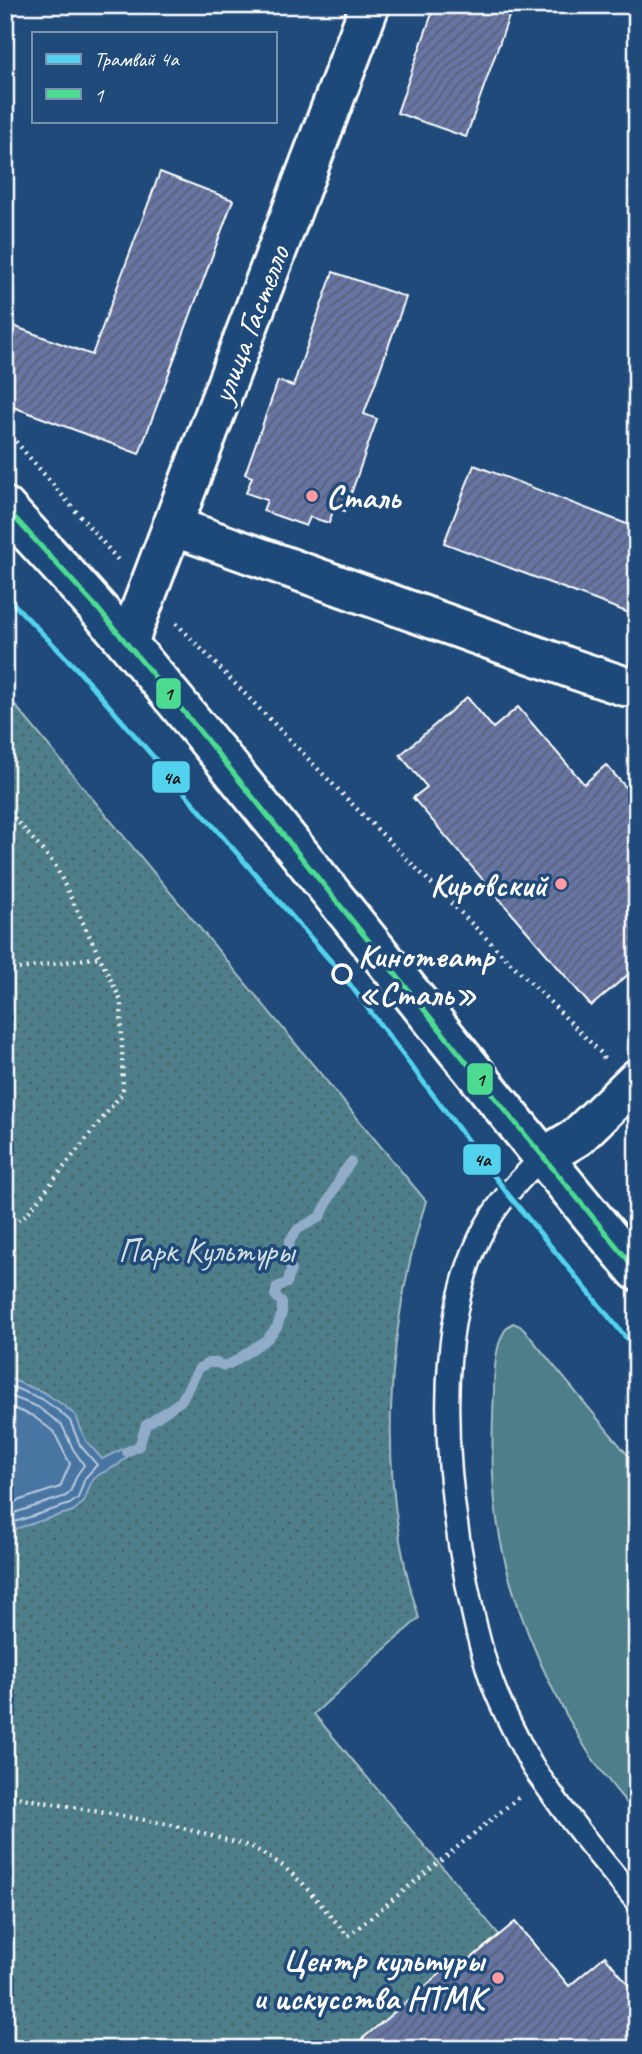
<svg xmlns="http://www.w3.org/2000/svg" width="642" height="2054" font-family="Caveat,sans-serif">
<defs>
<pattern id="park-dots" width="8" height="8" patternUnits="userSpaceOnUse" patternTransform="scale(1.75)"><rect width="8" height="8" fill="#4d7e89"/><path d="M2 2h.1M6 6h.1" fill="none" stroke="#4c656a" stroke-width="1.8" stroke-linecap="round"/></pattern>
<pattern id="building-hatch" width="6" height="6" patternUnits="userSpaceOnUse" patternTransform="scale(1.75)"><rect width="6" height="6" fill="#6674a2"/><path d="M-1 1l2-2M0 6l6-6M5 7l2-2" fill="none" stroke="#596077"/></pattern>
</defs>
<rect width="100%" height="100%" fill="#1f4a7a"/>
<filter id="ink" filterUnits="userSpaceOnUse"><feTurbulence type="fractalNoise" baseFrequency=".0143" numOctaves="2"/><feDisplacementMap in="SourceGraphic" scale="14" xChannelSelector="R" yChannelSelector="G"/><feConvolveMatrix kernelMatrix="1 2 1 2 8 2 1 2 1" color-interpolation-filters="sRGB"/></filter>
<g filter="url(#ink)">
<!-- grass -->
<path fill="#4d7e89" stroke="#a6bec4" stroke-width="2" d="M 513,1323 L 520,1326 L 526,1332 L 637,1466 L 637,1815 C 617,1792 597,1768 582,1742 C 543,1678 507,1594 497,1519 C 491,1477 492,1434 494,1391 C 494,1373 495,1332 513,1323 Z"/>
<!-- park -->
<path fill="url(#park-dots)" stroke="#a6bec4" stroke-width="2" d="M 5,693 L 426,1201 C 385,1335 376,1483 419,1618 L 314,1714 L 595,2049 L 5,2049 Z"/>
<!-- water -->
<path fill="#4875a3" stroke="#91acc8" stroke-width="2" d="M 5,1377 L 45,1393 L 63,1405 L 76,1416 L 86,1441 L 102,1459 L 131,1445 L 139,1446 L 118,1465 L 98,1475 L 91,1482 L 84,1502 L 73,1511 L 5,1532 Z"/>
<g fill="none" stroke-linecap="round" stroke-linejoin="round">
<!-- shore -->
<path stroke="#b6c8da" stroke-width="2" d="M 5,1384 L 42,1399 L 59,1411 L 70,1421 L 80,1445 L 97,1465 L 85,1478 L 78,1498 L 70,1504 L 5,1525
M 5,1394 L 38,1407 L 62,1425 L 73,1449 L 84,1465 L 77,1475 L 70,1492 L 66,1496 L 5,1516
M 5,1405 L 33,1416 L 54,1432 L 70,1464 L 60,1487 L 5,1505"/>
<!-- stream -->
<path stroke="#91acc8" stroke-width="10" d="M 127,1452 L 139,1446 L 146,1425 L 181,1401 L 199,1368 L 208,1363 L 217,1363 L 224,1366 L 232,1363 L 267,1339 L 277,1327 L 282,1313 L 282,1303 L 275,1295 L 277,1287 L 287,1283 L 291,1270 L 288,1256 L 290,1240 L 298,1229 L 320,1217 L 343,1173 L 351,1162"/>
</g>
<!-- building -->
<path fill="url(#building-hatch)" stroke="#fff" stroke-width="2" d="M 435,5 L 513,5 L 466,137 L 397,113 Z
M 160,172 L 233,200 L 139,454 L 5,404 L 5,323 L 92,355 Z
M 333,272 L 406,297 L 364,414 L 377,419 L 345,511 L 334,508 L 329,523 L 310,517 L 306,526 L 263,511 L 267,500 L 246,493 L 252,477 L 245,474 L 278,381 L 293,386 Z
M 474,465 L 637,528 L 637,616 L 444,543 Z
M 467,697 L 493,728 L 518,707 L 584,784 L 606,765 L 637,800 L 637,967 L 591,1006 L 413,798 L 427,787 L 400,755 Z
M 515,1922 L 569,1986 L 605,1956 L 637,1995 L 637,2049 L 350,2049 L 452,1964 L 457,1970 Z"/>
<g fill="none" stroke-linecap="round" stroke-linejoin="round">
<!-- lane casing -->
<g stroke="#fff" stroke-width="26">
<path id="lane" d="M 542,1158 C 519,1179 500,1200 485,1227 C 432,1325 445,1474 466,1580 C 473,1615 480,1649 492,1682 C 502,1710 517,1737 531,1764 C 537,1774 545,1784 552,1794 C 578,1832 608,1867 637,1902"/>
</g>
<!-- street casing -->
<g stroke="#fff" stroke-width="44">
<path id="street" d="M 172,526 L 576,670 L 624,686 L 637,686
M 128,643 L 370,5
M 542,1158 L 577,1137 L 637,1079"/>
</g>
<!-- secondary casing -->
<g stroke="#fff" stroke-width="44">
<path id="secondary" d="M 5,507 C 47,553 90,598 129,645 C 302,851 464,1065 637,1271"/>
</g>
<!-- path -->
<path stroke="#fff" stroke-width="4.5" stroke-dasharray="2 5" stroke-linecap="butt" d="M 5,433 L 11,436 L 118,560
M 176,623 L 357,809 L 601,1053 L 604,1059
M 5,807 L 55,865 L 121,1001 L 123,1092 L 27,1214 L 5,1229
M 5,971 L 99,957
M 5,1795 L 172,1825 L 252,1847 L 283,1866 L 303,1884 L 348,1936 L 519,1797"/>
<!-- lane -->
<use href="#lane" stroke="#1f4a7a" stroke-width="21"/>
<!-- street -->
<use href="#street" stroke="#1f4a7a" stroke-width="38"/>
<!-- secondary -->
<use href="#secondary" stroke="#1f4a7a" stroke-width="38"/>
<!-- bus-1 casing -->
<g stroke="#1f4a7a" stroke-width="10">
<path id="bus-1" d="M 5,507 L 99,610 L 193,723 L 509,1115 L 637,1271"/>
</g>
<!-- bus-1 -->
<use href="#bus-1" stroke="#4ddb92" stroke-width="5"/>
<!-- tram-1 casing -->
<g stroke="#1f4a7a" stroke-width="10">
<path id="tram-1" d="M 5,595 L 77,669 L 342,974 L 507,1193 L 637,1351"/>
</g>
<!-- tram-1 -->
<use href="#tram-1" stroke="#53d2ee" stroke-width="5"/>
</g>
</g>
<!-- markers -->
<g fill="#ff9aa2" stroke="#1f4a7a" stroke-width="2.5">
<circle cx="312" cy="496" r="7"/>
<circle cx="561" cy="884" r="7"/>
<circle cx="498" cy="1978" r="7"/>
</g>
<circle fill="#1f4a7a" stroke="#fff" stroke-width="3.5" cx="342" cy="974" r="9"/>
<g text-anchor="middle" stroke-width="7" stroke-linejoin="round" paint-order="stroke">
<!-- street labels -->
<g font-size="33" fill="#fff" stroke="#1f4a7a">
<text transform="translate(249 324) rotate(-69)" y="12">улица Гастелло</text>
</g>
<!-- poi labels -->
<g font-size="33" font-weight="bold" fill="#fff" stroke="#1f4a7a" text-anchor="end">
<text x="326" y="508" text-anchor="start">Сталь</text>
<text x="547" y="896">Кировский</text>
<text x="484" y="1971">Центр культуры<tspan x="484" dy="38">и искусства НТМК</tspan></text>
</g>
<!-- stop labels -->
<g font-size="33" font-weight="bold" fill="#fff" stroke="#1f4a7a" text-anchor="start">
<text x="358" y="967">Кинотеатр<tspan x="358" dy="38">«Сталь»</tspan></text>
</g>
<!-- park labels -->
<g font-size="33" fill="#d2dfe2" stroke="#1f4a7a">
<text x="206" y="1262">Парк Культуры</text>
</g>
</g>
<g stroke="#1f4a7a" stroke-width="2.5">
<rect x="155" y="677" width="27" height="33" rx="7" fill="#4ddb92"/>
<rect x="151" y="760" width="40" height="34" rx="7" fill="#53d2ee"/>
<rect x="466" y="1062" width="28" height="34" rx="7" fill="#4ddb92"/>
<rect x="462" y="1143" width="40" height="33" rx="7" fill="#53d2ee"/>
</g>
<g font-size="19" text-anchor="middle" font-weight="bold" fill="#111">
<text x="168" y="700">1</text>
<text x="171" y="784">4а</text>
<text x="480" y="1086">1</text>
<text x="482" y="1166">4а</text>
</g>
<!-- margin -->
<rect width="642" height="2054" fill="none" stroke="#1f4a7a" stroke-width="28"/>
<rect x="14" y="14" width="614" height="2026" fill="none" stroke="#fff" stroke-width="2.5" filter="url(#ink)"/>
<!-- legend -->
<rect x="32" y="32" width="245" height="91" fill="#1f4a7a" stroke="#7992af" stroke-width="2"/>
<rect x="46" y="54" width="35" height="10" fill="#53d2ee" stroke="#7992af" stroke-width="2"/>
<text x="94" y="66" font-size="21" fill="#ffffff">Трамвай 4а</text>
<rect x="46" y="89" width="35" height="10" fill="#4ddb92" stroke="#7992af" stroke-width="2"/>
<text x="94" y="102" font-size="21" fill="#ffffff">1</text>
</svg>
